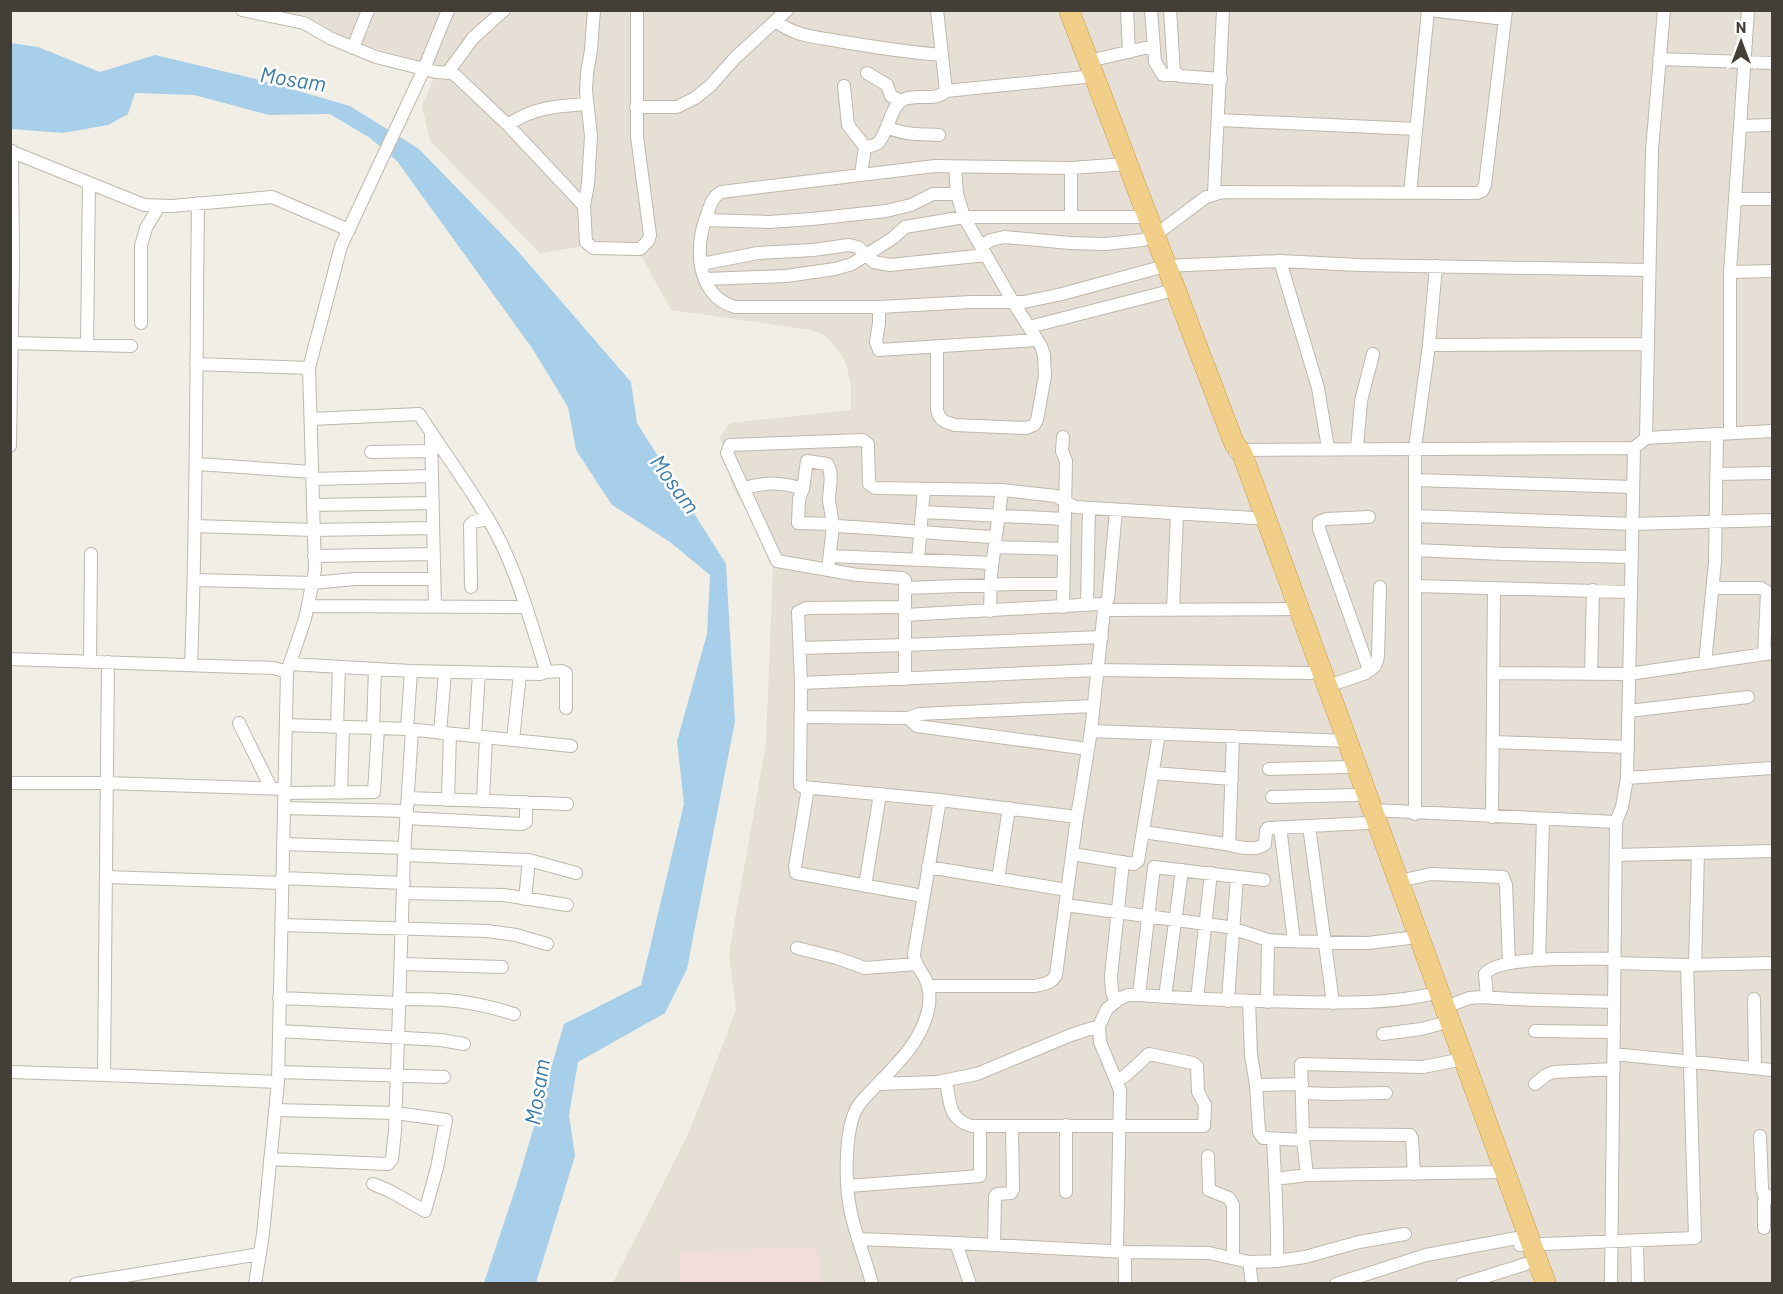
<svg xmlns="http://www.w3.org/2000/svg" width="1783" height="1294" font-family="Barlow,sans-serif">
<rect width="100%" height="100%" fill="#f1eee6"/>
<!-- residential -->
<path fill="#e5dfd5" d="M 280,11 L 1772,11 L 1772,1283 L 613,1283 L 690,1130 L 736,1010 L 729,954 L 766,743 L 773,568 L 772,556 L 765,533 L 733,489 L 720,437 L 730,423 L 851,410 L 851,385 L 847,367 L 843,357 L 826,336 L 812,330 L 671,310 L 642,257 L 596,244 L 540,253 L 430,141 L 422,106 L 435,75 L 418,61 L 348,40 L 306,16 Z"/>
<!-- medical -->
<path fill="#f1dddb" d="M 806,1247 L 814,1248 L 818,1254 L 820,1283 L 680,1283 L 680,1257 L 682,1252 Z"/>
<!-- water -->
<path fill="#a8cfe9" d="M 10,43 L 38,47 L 100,72 L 155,55 L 264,81 L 350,106 L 419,149 L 516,249 L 631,382 L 637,423 L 726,564 L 735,721 L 687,969 L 665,1013 L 578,1062 L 569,1115 L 575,1156 L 536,1283 L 484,1283 L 517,1184 L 564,1024 L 641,985 L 684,804 L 677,741 L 707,634 L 710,575 L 670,542 L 612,505 L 576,450 L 568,407 L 532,348 L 397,161 L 370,138 L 330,114 L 269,115 L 194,95 L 135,93 L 128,114 L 108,125 L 63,133 L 11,129 Z"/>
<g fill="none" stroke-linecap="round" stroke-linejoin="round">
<!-- minor casing -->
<g stroke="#bfb8ad" stroke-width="14">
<path id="minor" d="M 242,10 L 304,23 L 330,38 L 376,57 L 436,72 L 453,73 L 508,125 L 584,206
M 594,10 L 591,50 L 587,73 L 586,91 L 591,136 L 588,184 L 584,206 L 586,242 L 593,248 L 640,249 L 648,241 L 650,235 L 637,136 L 637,10
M 937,10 L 946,91 L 1095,76
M 1127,10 L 1129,52
M 1151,10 L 1155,62 L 1163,75 L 1176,75
M 1170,10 L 1174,72 L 1180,76 L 1221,79
M 1430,10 L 1505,19
M 776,21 C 794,36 816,37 838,41 C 873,47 907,52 942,55
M 353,48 L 368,10
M 1659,59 L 1772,63
M 1089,61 L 1153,46
M 448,72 L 473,38 L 504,10
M 867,73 L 887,85 L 891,96 L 901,101
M 844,86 L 848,125 L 865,147
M 636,107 L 677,107 L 695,98 L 710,86 L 735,58 L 787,10
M 1219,120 L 1416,129
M 508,125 C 533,107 558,106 587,104
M 1740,126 L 1772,125
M 887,127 C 903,135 920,134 939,135
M 10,151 L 144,205 L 172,206 L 272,197 L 349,230
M 1127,164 L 1071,168 L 935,166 L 721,192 C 712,197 710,206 707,215 C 694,246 696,296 735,307 L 879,307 L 971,302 L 1024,302 L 1062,294 L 1165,266 L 1280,261 L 1359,265 L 1649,270
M 1071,168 L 1071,216
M 861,174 L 865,147 C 869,146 874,146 878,143 C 888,133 890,109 901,101 C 914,92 935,103 946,91
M 1214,193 L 1223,10
M 1410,193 L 1428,10
M 1735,199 L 1772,199
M 705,220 L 769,222 L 812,219 L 886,211 L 911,205 L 933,194 L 957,194
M 981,246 L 991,240 L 1004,237 L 1070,243 L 1105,244 L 1143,240 L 1154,236 L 1206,197 L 1222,192 L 1477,193 L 1482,191 L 1485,185 L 1506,10
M 1280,261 L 1318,388 L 1328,448
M 701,264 L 758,253 L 813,250 L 849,245 L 858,247 L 874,262 L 890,265 L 986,255
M 1730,272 L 1772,271
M 706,279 L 786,276 L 835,269 L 852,264 L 893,238 L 905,227 L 964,217 L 1147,217
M 879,307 L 879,323 L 876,342 L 879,350 L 1037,340
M 141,323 L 141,246 L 146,228 L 159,206
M 1029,327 L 1174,290
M 12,343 L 131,346
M 87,345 L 89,183
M 1429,345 L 1648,344
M 937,347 L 937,410 C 940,421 944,422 955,425 L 1026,428 L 1034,425 L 1037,420 L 1045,376 L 1044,355 L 1041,346 L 1013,302 L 964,217 L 957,194 L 955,167
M 196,364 L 309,368
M 1730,433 L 1730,272 L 1748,10
M 431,434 L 435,607
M 1063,437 L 1062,451 L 1066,461 L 1063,607
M 1646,438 L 1772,431
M 10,446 L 13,263 L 12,151
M 1357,448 L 1361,401 L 1373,354
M 1634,448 L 1646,438 L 1652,150 L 1664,10
M 371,452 L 432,451
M 1235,452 L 1241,450 L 1634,448 L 1627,778 L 1622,807 L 1616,822 L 1373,810
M 197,464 L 312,472
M 1717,474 L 1772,473
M 312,479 L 432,476
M 1415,480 L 1633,487
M 745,488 C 766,482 782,482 803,489
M 313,505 L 433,503
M 922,512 L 1065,519
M 1415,516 L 1633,524 L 1772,520
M 195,526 L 313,530 L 433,528
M 833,526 C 888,528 942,535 996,537
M 995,547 L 1064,549
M 1415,550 L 1504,554 L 1632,557
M 314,556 L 434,554
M 830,556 L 992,563
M 918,559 L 924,489
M 828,570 L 833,526 C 832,517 830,508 829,500 C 829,489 834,473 827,464 L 807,461 L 803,489 L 799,499 L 798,523 L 833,524
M 194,580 L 312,583 L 355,579 L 434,579
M 1415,586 L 1631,592
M 471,587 L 470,525 L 473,522 L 488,519
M 905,588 L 1013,584 L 1063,584
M 1713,588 L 1761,588 L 1767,592 L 1764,654
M 1087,605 L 1089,508
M 308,606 L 526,607
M 1103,606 L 1108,599 L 1116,510
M 905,607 L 806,608 L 798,612 L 801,683 L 800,785 L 803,787 L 940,800 L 1077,817
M 1173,610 L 1177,514
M 990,611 L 991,574 L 1002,490
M 905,615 L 905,580 L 902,578 L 857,575 L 777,561 L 727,453 L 730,445 L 863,440 L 868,444 L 869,484 L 875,488 L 1002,490 L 1056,496 L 1075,507 L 1254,518 L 1266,517
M 800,648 L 905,645 L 1102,637
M 10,659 L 274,668 L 287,672
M 90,662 L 91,554
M 108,662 L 104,1075 L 278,1082
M 1705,663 L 1715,562 L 1717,434
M 290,664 L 411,671 L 540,674 L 543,673 L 545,667 C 529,617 515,563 487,517 C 466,482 441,448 419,414 L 311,419
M 191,665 C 197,511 196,357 198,203
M 1368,671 C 1376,667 1377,663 1378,655 L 1380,587
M 544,672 L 562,671 L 566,673 L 566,708
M 1495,673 L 1629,674 L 1772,653
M 1591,674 L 1593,590
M 905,679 L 905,615 L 1098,604 L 1103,606 L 1104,610
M 801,683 L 1097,670 L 1311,673
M 1328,686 L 1366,673 L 1368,667 L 1319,529 L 1319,522 L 1326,519 L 1369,517
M 1629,711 L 1748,697
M 801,717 L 908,718 L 919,714 L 1093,706
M 908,718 L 917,726 L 1088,749
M 239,723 L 271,788
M 287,725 L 407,729 L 571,746
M 337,727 L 339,667
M 373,728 L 375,669
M 407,729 L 411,671
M 1091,731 L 1104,610 L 1300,609
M 440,733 L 445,672
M 475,736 L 479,673
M 513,740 L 520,674
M 1494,742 L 1628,747
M 1269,769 L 1346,767
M 1153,773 L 1232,779
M 1627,778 L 1772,768
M 10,783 L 106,783 L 285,789
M 808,788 L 795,867 L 796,873 L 923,896
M 285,793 L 374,792 L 378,728
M 341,793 L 343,727
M 1272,797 L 1357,795
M 408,798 L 567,804
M 448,800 L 450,734
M 483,801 L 486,737
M 284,808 L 407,811
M 1415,814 L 1415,448 L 1429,345 L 1436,266
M 1492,817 L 1494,588
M 406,818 L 522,824 L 526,822 L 526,802
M 1309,826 L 1333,1003
M 1280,827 L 1294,941
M 1143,832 L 1226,844 C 1237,847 1256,852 1265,844 L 1266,831 L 1268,828 L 1367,823
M 283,844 L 405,848
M 1229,844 L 1233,736
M 1072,854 L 1134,864 L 1138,861 L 1159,734
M 404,855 L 529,860 L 576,873
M 1616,855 L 1772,851
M 928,867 L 1067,890
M 106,877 L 282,883
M 282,878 L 404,883
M 998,879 L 1009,808
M 1399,881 L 1431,874 L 1503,877 L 1506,885 L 1509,963
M 865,886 L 880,794
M 403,893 L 504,895 L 567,905
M 525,899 L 529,860
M 1065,905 L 1228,927 L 1268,940 L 1282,941 L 1368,943 L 1409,938
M 281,925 L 487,931 L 516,935 L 547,944
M 797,948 L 837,958 L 865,968 L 916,964
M 1539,960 L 1543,819
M 401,964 L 502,967
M 1687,965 L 1772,963
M 1695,965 L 1698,853
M 928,986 L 1035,986 C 1043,984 1051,984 1056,975 L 1077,817 L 1091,731 L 1347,741
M 1139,995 L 1154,867 L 1264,880
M 1165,997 L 1182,870
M 1487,997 L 1485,974 C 1498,955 1590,959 1615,959
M 279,998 L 400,1003
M 400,999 C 446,999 470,1000 514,1014
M 1197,999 L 1211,873
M 1754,999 L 1755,1068
M 1228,1001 L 1237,877
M 1249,1001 L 1251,1055 L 1256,1085 L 1259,1132 L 1263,1138 L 1266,1138 L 1303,1140
M 1116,1002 L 1112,992 L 1111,976 L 1123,862
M 1267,1002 L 1268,940
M 1446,1007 L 1469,998 L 1482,997 L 1511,999 L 1614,1002
M 279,1031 L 441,1040 L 464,1044
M 1535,1031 L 1614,1032
M 1383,1034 L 1421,1029 L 1440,1024
M 1614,1054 L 1772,1070
M 1463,1059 L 1423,1067 L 1301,1064 L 1303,1140 L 1307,1175 L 1506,1172
M 10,1072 L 104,1075
M 278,1072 L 444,1077
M 946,1081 C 950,1101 948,1120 972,1126 L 1204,1126 L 1205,1105 L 1198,1092 L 1197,1066 L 1193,1063 L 1149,1054 L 1125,1076 L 1116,1081
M 879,1084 L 937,1082 L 977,1074 L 1071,1035 L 1099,1026
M 1535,1084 L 1546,1075 L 1554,1072 L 1614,1069
M 1256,1085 L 1302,1084
M 1302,1093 L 1331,1094 L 1386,1093
M 275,1110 L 396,1113 L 446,1120 L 437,1168 L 425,1211 L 390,1191 L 373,1184
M 1066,1125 L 1066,1192
M 1303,1134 L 1410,1135 L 1412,1139 L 1414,1174
M 1760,1136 L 1762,1188 L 1765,1199
M 1208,1156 L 1209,1190 L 1229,1198 L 1233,1205 L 1233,1258
M 270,1159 L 388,1164 L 392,1159 L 395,1131 L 404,855 L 412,730
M 1275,1179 L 1307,1175
M 848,1186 L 980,1176 L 980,1126
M 1764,1228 L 1764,1201 L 1771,1196
M 859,1239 L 956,1243
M 1637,1241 L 1638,1284
M 994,1245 L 995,1196 L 997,1194 L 1011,1193 L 1013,1190 L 1012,1126
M 1520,1245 L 1695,1238 L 1687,965 L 1615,963
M 1117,1251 L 1120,1090 L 1100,1042 L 1099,1026 L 1107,1009 L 1119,999 L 1128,995 L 1139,995 C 1192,999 1245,1001 1299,1002 C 1346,1003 1395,1004 1440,992
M 1277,1261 L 1305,1257 L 1359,1242 L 1405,1234
M 1249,1262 L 1277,1261 C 1278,1220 1275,1180 1273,1139
M 76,1284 L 260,1254
M 255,1284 L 263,1234 L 278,1082 L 287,672 L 305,619 L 315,570 L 309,368 L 341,246 L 424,69 L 448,10
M 872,1284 C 866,1260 856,1237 851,1213 C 845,1187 843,1122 861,1102 C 886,1073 923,1046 929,1005 C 930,997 929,986 925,978 C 921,970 914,964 914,954 L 940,800
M 970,1284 L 956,1243 L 1128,1252
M 1125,1284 L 1125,1252 L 1209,1253 L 1249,1262 L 1252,1284
M 1336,1284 L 1426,1255 L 1517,1238
M 1462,1284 L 1526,1264
M 1611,1284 L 1616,822"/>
</g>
<!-- trunk casing -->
<g stroke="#ce9944" stroke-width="21">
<path id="trunk" d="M 1069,10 L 1234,443 L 1242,453 L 1546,1284"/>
</g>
<!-- minor -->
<use href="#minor" stroke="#fff" stroke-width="12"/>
<!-- trunk -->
<use href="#trunk" stroke="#f2cf88" stroke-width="20"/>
</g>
<g text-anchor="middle" stroke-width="5" stroke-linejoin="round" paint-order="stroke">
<!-- water labels -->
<g font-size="22" font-style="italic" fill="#3a79a5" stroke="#fff">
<text transform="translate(293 79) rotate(9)" y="8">Mosam</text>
<text transform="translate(675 484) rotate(54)" y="8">Mosam</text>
<text transform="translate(537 1092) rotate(-81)" y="8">Mosam</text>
</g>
</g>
<!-- border -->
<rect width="1783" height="1294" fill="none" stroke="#433e36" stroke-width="24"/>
<!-- north arrow -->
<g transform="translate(1741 42)" stroke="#ffffff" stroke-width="4.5" paint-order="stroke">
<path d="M0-4.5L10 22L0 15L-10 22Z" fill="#433e36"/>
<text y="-9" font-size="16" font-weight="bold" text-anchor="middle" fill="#433e36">N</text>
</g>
</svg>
